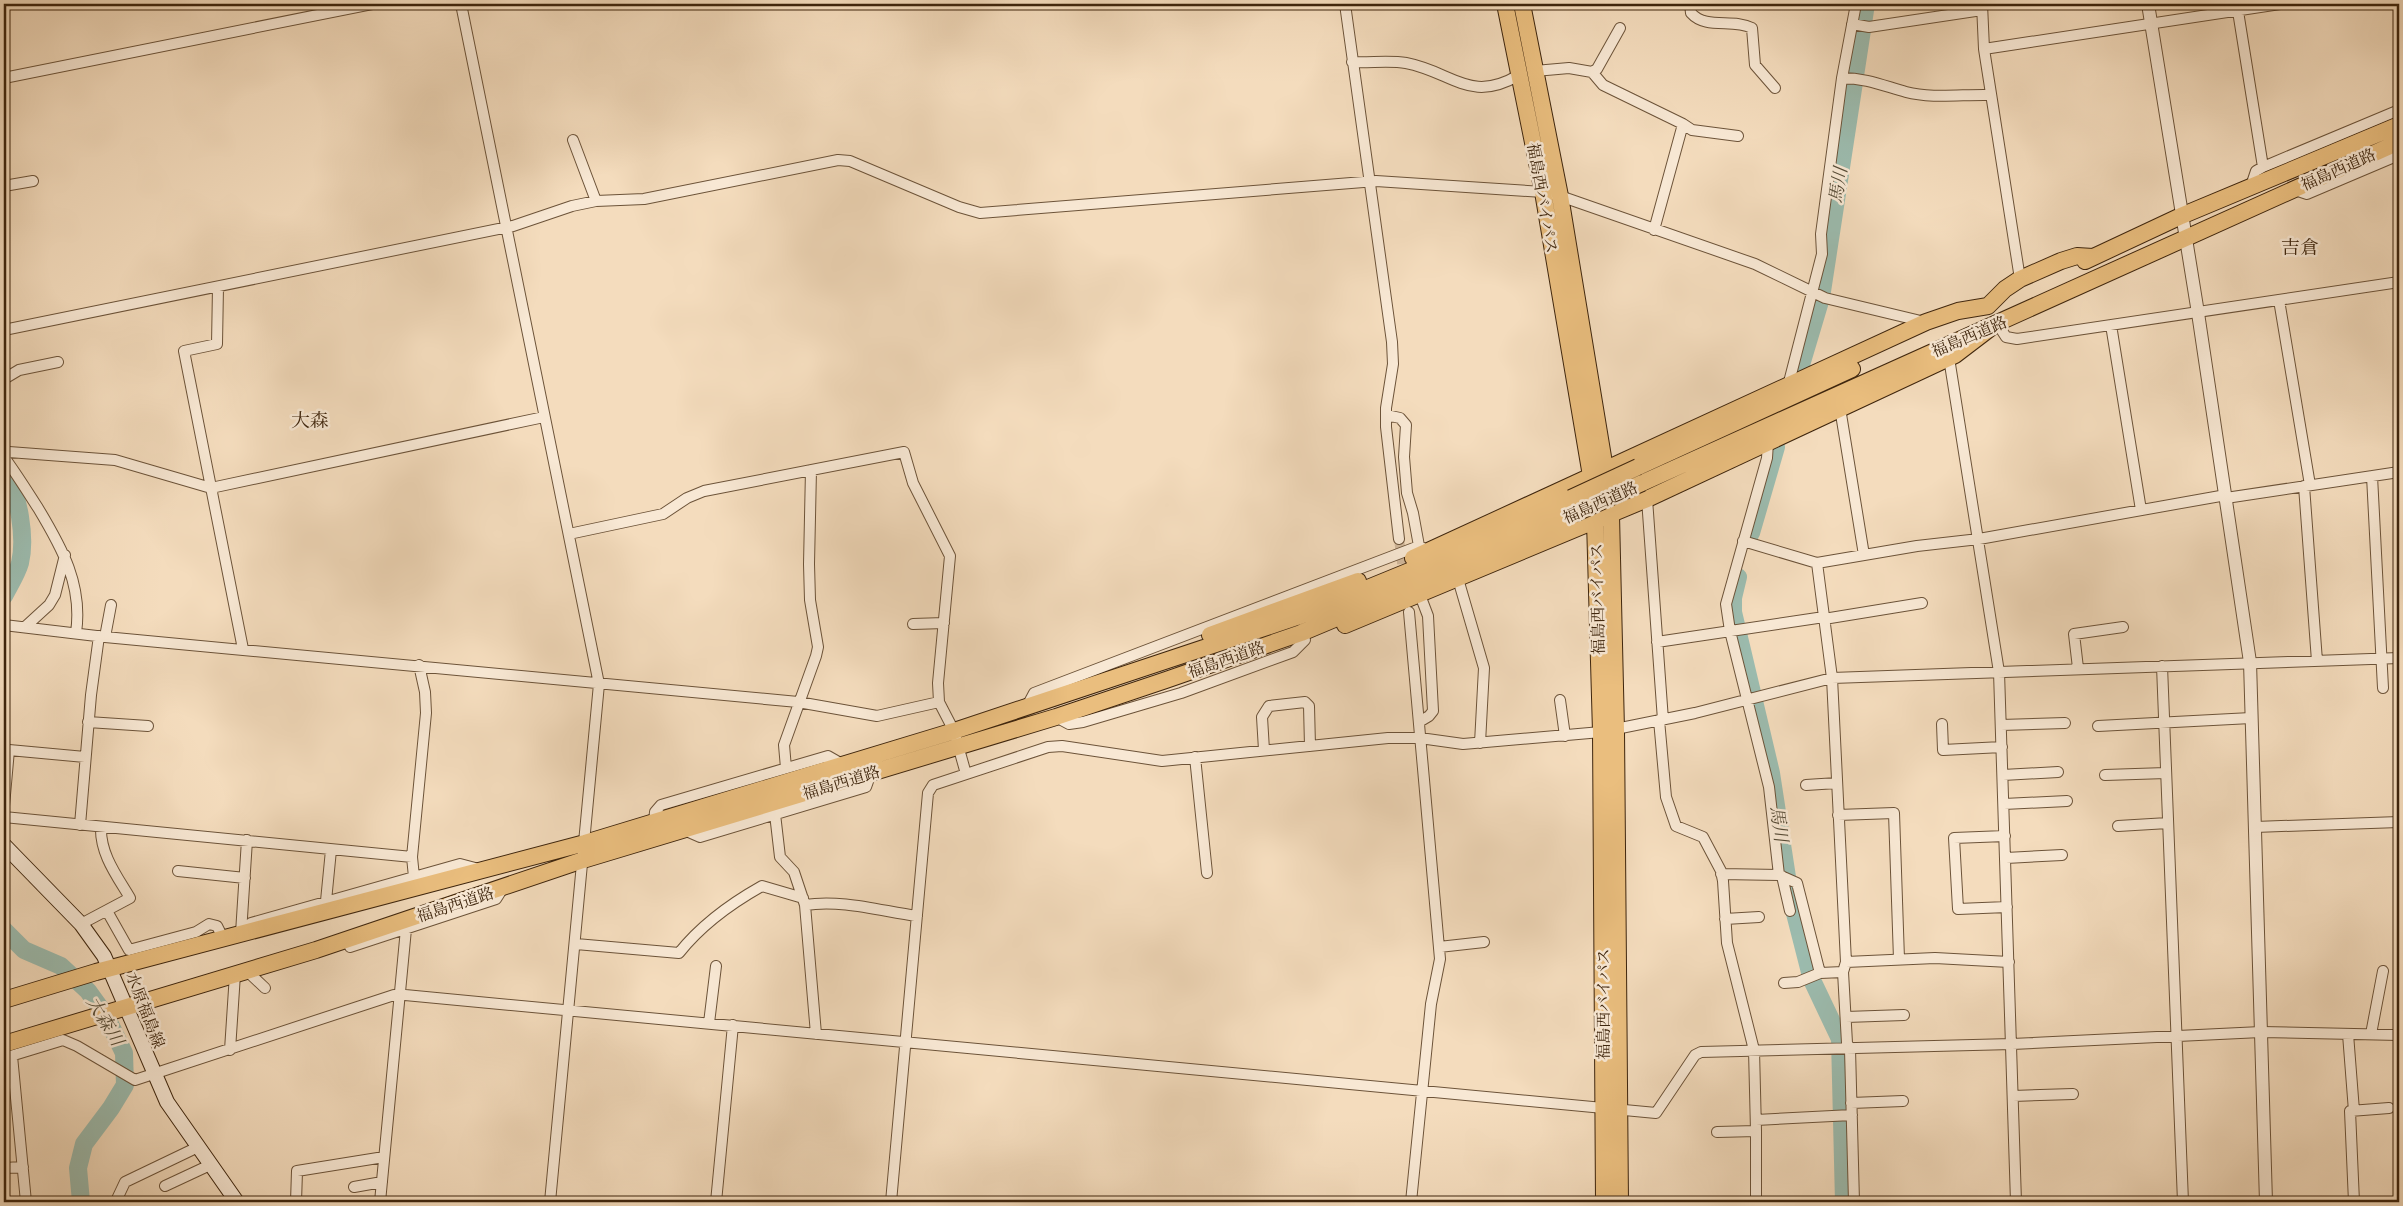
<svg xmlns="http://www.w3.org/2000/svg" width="2403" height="1206" font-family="'IM FELL French Canon','Noto Serif JP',serif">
<rect width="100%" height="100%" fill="#f4dcbd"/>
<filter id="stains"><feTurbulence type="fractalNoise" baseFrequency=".004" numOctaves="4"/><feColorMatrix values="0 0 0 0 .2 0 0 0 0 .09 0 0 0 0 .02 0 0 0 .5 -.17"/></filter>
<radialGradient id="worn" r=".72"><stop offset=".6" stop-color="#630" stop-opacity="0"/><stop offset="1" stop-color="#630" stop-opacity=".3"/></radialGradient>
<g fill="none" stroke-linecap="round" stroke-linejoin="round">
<!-- river -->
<path stroke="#9cbcaf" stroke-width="18" d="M 1801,365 L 1821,298 L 1866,4
M 4,471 C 19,493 26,538 20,563 C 17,574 9,586 4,596
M 1751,533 L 1776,447
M 1738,577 L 1733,598 L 1733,612 L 1771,773 L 1789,890 L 1812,980 L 1840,1039 L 1844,1202
M 4,930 L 24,950 L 61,966 L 88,991 L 106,1016 L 124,1053 L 125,1085 L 111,1108 L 84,1144 L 78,1168 L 81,1202"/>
<!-- minor-tunnel -->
<path stroke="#d0b79a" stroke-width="10" stroke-dasharray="10 5" stroke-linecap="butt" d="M 1399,539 L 1404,578"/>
<!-- minor casing -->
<g stroke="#6c5339" stroke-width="12">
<path id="minor" d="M 461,4 L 599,684 L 550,1202
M 1345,4 L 1392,342 L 1393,364 L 1386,408 L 1386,427 L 1399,539
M 1690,4 L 1691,13 C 1706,30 1733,18 1752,28 L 1755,65 L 1775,88
M 1982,4 L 1984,49 L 2020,279
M 2237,5 L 2263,167
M 1852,24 L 1869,27 L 1982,10
M 1984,49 L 2280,4
M 1352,62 C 1370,63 1390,60 1406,63 C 1453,72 1470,104 1519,75
M 1535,71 L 1569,68 L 1592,72 L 1597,69 L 1620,28
M 1592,72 L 1603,85 L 1683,124
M 4,78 L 372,4
M 1842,78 C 1866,78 1884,86 1906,92 C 1932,99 1964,94 1991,95
M 573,140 L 596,201
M 4,186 L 33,181
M 2251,186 L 2256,171 L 2263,167 L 2399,110
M 2292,189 L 2307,194 L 2399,155
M 1654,230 L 1683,124 L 1692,130 L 1738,136
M 218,287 L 217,344 L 184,351 L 243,649
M 2279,300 L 2310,485
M 1997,323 L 2006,337 L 2017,339 L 2399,282
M 2111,325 L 2141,510
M 4,330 L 513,226 L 572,206 L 596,201 L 644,199 L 838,160 L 850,161 L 959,207 L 980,213 L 1376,181 L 1543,192 L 1560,196 L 1755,264 L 1825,298 L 1925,322
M 1949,358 L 1999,672 L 2016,1202
M 4,379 L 19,370 L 58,362
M 1788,386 L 1822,254 L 1821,234 L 1842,78 L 1856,4
M 1840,408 L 1864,555
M 1386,415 L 1400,418 L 1406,425 L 1404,457 L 1407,493 L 1413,513 L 1419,546 L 1423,548
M 4,453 L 9,452 L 115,460 L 211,488 L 544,417
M 4,457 C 16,473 27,491 38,508 C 62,548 83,585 76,633
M 2372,476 L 2383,688
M 2304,486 L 2317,661
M 2226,498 L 2399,472
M 1647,499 L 1663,720
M 569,534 L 663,514 L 687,498 L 704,491 L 904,452 L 913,483 L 950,556 L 938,683 L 939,702
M 1743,541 L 1817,563 L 1917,546 L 1979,539 L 2226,495
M 1817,563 L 1832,678 L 1846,962 L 1935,958 L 2009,962
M 1458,579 L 1484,668 L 1480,743
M 1409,612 L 1440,959 L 1431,1004 L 1411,1202
M 1824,619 L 1922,603
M 913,624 L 944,623
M 4,625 L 105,637 L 798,702 L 877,716 L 939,702 L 954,731 L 966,774
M 25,627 L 49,605 L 55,595 L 65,555
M 105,637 L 111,605
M 1657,642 L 1824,617
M 2162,666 L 2183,1202
M 2078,668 L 2074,634 L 2123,627
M 1560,700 L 1565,736
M 1026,708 L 1034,693 L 1419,546
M 1056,717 L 1069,724 L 1083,722 L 1181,693 L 1293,652 L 1305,640
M 1659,720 L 1666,797 L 1676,826 L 1703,837 L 1721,871 L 1723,881 L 1727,943 L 1754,1050 L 1756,1131 L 1717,1132
M 88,722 L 148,726
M 1419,722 L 1429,716 L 1433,711 L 1428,616 L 1420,595
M 1942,724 L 1943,750 L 2002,747
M 2001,725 L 2065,723
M 2098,726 L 2251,718
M 1264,750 L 1262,717 L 1269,706 L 1305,702 L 1309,706 L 1310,746
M 1195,757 L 1207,873
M 786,768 L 784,745 L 816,656 L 818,647 L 810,600 L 809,564 L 811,470
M 2003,775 L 2058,772
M 2105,775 L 2166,773
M 1806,785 L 1837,783
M 2004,804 L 2067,801
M 4,806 L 9,750 L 85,757
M 775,814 L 780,857 L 794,872 L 805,905 L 816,1034
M 1838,815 L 1894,813 L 1899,959
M 4,817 L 412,857
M 654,822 L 655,812 L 661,805 L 828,756 L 842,764
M 80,825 L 91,695 L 99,636
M 2118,826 L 2168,823
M 2255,827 L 2399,822
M 684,830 L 700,837 L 866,787 L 871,773
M 2005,836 L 1954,838 L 1958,909 L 2007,907
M 2006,858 L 2062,855
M 178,871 L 245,878
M 1721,874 L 1779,875 L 1769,787 L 1730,631 L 1726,604 L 1767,458 L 1768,442
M 1779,875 L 1797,883 L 1820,973
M 1782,876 L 1790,911
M 414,877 L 412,857 L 426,713 L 425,692 L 419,665
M 326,901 L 331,850
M 805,905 C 841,899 881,911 917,916
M 107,911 L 129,950 L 196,932 L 209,924 L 217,926 L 223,938
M 1725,919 L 1759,917
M 81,924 L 130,898 C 117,876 100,854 101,827
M 241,933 L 251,923 L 460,864 L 479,869
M 241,933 L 247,840
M 576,944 L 679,953 C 702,924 730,904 762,886 L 803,898
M 350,947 L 496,899 L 503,888
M 1439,947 L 1484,942
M 1846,962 L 1843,972 L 1847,1043 L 1850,1049 L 1854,1202
M 247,971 L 265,988
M 1784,983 L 1798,982 L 1820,973 L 1843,972
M 1846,1017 L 1904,1015
M 709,1023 L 716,966
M 2348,1034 L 2354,1111
M 2371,1034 L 2383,971
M 230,1050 L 235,974
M 12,1056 L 26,1202
M 4,1058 L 63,1040 L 77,1046 L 135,1080 L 394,995 L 405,995 L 1656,1113 L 1695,1055 L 1701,1052 L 2012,1044 L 2261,1032 L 2399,1035
M 2013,1096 L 2073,1094
M 1851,1103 L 1903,1101
M 1756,1120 L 1852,1115
M 1756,1131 L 1756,1202
M 4,1168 L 23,1167
M 165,1186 L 210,1165
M 354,1187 L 382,1182
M 117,1199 L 125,1182 L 198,1147
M 296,1202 L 297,1171 L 384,1157
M 380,1202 L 406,929
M 716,1202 L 733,1025
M 891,1202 L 928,793 L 933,785 L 1048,747 L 1062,746 L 1162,761 L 1388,738 L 1420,738 L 1463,744 L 1601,732 L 1695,713 L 1832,678 L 2399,658
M 2354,1202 L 2350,1111 L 2389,1108"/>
</g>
<!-- tertiary casing -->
<g stroke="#6c5339" stroke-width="14">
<path id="tertiary" d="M 2148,4 L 2198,313 L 2250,662 L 2266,1202"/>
</g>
<!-- secondary casing -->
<g stroke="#3e250d" stroke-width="16">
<path id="secondary" d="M 4,845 L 81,924 L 104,956 L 167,1102 L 237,1202"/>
</g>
<!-- trunk casing -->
<g stroke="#3e250d" stroke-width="18">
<path id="trunk" d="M 1505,4 L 1543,192 L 1591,476 L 1595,521 L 1601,732 L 1604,1202
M 1522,4 L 1560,196 L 1605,469 L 1611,515 L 1616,730 L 1620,1202
M 2085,261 L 2181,216 L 2399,125
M 1638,467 L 1852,369
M 1642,483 L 2399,142
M 1413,558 L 1926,322 L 1958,311 L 1988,306 L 2005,289 L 2020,279 L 2061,261 L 2077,256 L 2093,257
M 1345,625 L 1647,499 L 1955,355 L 1997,323
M 1210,635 L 1358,581
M 4,1000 L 96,972 L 585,843 L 954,731 L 1297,617 L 1446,556 L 1571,498
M 4,1044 L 316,950 L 583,860 L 1056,717 L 1166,680 L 1301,633 L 1451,570 L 1574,514"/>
</g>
<!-- minor -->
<use href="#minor" stroke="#f8e8d4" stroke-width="10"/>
<!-- tertiary -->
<use href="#tertiary" stroke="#f8e8d4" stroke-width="12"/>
<!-- secondary -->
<use href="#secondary" stroke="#f8e8d4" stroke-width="14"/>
<!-- trunk -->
<use href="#trunk" stroke="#eabe7e" stroke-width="16"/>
<!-- trunk-bridge casing -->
<g stroke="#3e250d" stroke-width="18" stroke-linecap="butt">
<path id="trunk-bridge" d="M 1571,498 L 1638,467
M 1574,514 L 1642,483"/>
</g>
<!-- trunk-bridge -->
<use href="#trunk-bridge" stroke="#eabe7e" stroke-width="16"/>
</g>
<g text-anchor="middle" stroke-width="5" stroke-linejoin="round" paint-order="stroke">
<!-- street labels -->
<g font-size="16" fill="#3e250d" stroke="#f8e8d4">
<text transform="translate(2338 169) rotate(-24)" y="6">福島西道路</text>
<text transform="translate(1543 198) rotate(80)" y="6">福島西バイパス</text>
<text transform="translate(1969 336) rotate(-23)" y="6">福島西道路</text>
<text transform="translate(1600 502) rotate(-24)" y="6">福島西道路</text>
<text transform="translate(1597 599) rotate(-91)" y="6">福島西バイパス</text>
<text transform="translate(1226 659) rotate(-19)" y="6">福島西道路</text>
<text transform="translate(841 782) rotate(-17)" y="6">福島西道路</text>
<text transform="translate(455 904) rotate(-18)" y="6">福島西道路</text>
<text transform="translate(1603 1004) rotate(-90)" y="6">福島西バイパス</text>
<text transform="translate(146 1010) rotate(69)" y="6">水原福島線</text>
</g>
<!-- water labels -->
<g font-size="18" font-style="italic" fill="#564b36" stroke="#f8e8d4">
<text transform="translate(1838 185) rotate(-81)" y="6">馬川</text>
<text transform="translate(1779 824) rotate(82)" y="6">馬川</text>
<text transform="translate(105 1021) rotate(59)" y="6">大森川</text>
</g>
<!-- quarter labels -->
<g font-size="19" fill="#3e250d" stroke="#f8e8d4">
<text x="2300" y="254">吉倉</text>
<text x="310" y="427">大森</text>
</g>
</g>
<!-- margin -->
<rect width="2403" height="1206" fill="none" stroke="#f4dcbd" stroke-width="20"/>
<rect x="5" y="5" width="2393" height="1196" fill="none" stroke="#3e250d" stroke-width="2.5"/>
<rect x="10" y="10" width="2383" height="1186" fill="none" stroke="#3e250d"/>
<rect width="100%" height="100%" filter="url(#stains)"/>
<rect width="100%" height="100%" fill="url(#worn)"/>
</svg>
